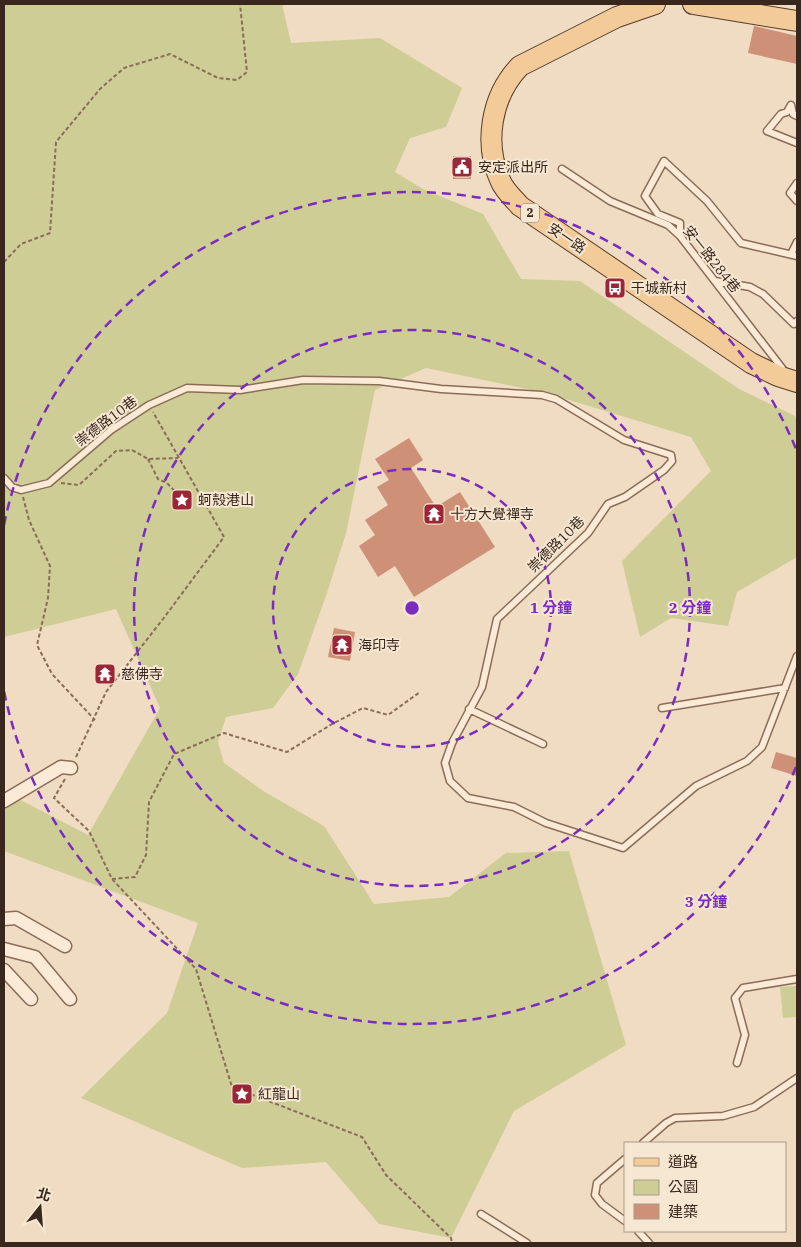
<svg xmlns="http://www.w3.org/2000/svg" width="801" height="1247" font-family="'IBM Plex Serif','Noto Sans TC',serif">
<rect width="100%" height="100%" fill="#efdcc2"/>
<!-- green -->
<path fill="#cecd96" d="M 4,4 L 282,4 L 291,43 L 380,38 L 462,88 L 446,127 L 410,138 L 395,172 L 423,189 L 483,214 L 521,279 L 580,281 L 739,389 L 795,416 L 797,422 L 797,557 L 737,592 L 728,626 L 671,618 L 640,637 L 622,561 L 711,471 L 691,437 L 546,393 L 426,368 L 375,390 L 346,533 L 327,593 L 298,674 L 273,708 L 226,717 L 218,742 L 224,763 L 265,792 L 324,826 L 374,904 L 449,897 L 506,853 L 569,851 L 626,1045 L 514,1111 L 451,1238 L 379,1224 L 326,1162 L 242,1168 L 81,1098 L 167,1013 L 198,923 L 4,851 L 4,797 L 9,794 L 88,835 L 160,708 L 116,609 L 4,637 Z
M 797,986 L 797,1017 L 783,1018 L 780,987 Z"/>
<!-- building -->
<path fill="#ce9077" d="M 754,26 L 797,36 L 797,64 L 748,53 Z
M 453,156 L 471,156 L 471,179 L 453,179 Z
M 409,438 L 423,460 L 411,468 L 436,507 L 460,492 L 495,547 L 414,597 L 395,566 L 378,577 L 359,546 L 375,535 L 365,520 L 388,505 L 377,487 L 389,480 L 375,459 Z
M 334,628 L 355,632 L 350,661 L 328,657 Z
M 776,752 L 797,758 L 797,776 L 771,768 Z"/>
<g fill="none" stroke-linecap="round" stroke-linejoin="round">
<!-- service casing -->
<g stroke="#8a6c59" stroke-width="9">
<path id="service" d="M 791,105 L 787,112 L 781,114 L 767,131 L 797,143
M 791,105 L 793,114 L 797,116
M 562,169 L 610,201 L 668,225 L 680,236 L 785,372
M 797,183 L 790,193 L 797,201
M 680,236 L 680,223 L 658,214 L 645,196 L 664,161 L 707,201 L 741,243 L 797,256
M 791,254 L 797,242
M 715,281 L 750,287 L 763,294 L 794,324 L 797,321
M 4,478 L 12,487 L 21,490 L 49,483 L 111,430 L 149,405 L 187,388 L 240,390 L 303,380 L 379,381 L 441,389 L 542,395 L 556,399 L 624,440 L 671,455 L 672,461 L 664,470 L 625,497 L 608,504 L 588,533 L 497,619 L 482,687 L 452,743 L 445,763 L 450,781 L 468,798 L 514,807 L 546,823 L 623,848 L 696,786 L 747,761 L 762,747 L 797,656
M 662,708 L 785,688
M 469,709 L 543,744
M 737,1063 L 745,1035 L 735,998 L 743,988 L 797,979
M 643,1143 L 666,1123 L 675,1118 L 723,1116 L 754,1107 L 797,1078
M 625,1159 L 597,1183 L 595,1195 L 602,1204 L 625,1221
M 481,1214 L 527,1243
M 638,1231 L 649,1243"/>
</g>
<!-- minor casing -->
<g stroke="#8a6c59" stroke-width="15">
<path id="minor" d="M 4,801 L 61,767 L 71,768
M 4,919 L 16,918 L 65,946
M 4,949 L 35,957 L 70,999
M 4,970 L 31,999"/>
</g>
<!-- primary casing -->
<g stroke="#573b2d" stroke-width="22">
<path id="primary" d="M 655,4 L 617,17 L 520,66 C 491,96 483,144 501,182 C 505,191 514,199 520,206 L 751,363 L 778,376 L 797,382
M 693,4 L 797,21"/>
</g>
<!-- path -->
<path stroke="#8a6c59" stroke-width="2" stroke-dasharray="4 2.5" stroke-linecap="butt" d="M 4,262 L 21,244 L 50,233 L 56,142 L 100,89 L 124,68 L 170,54 L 218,78 L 237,80 L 247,72 L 240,4
M 148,459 L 158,479 L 167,483 L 185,502
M 61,483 L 79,485 L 116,451 L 132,450 L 148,459 L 178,458
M 23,497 L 29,520 L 50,566 L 48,598 L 37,645 L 52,674 L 95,720
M 76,757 L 106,692 L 163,619 L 224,537 L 153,412
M 65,779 L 54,798 L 89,831 L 112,879 L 196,969 L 232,1087 L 362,1137 L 386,1175 L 451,1238 L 452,1243
M 112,879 L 135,877 L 146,855 L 149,802 L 174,754 L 224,733 L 287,752 L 332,724 L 363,708 L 388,715 L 420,692"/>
<!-- service -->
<use href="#service" stroke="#faead6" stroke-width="6"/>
<!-- minor -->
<use href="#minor" stroke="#faead6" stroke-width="12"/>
<!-- primary -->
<use href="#primary" stroke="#f3cb99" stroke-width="20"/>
</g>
<!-- distance rings -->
<g fill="none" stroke="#7b2cbf" stroke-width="2.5" stroke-dasharray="9 6">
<circle cx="412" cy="608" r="139"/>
<circle cx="412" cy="608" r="278"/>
<path d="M796 767A416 416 0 0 1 4 691M4 525A416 416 0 0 1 796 449"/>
</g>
<!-- icons -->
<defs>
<g id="civic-square" transform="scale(1.125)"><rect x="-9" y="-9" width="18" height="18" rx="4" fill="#9a2738" stroke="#f6e7d2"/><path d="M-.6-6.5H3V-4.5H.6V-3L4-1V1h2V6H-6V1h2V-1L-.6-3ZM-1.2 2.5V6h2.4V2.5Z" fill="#fff"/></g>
<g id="bus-square" transform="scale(1.125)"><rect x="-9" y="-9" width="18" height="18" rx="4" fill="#9a2738" stroke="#f6e7d2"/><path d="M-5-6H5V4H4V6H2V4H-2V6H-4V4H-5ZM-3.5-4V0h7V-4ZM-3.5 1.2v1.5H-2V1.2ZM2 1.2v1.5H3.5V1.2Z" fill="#fff"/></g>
<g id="sight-square" transform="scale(1.125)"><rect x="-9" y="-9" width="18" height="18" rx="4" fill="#9a2738" stroke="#f6e7d2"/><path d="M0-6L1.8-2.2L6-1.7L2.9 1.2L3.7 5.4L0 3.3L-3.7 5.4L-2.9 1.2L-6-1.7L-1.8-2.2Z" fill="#fff"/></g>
<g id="temple-square" transform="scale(1.125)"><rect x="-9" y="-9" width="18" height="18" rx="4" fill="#9a2738" stroke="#f6e7d2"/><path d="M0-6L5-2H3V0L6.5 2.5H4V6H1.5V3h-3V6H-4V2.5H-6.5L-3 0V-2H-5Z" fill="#fff"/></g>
</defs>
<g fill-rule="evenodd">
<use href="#civic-square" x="462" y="167"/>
<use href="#bus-square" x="615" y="288"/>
<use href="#sight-square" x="182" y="500"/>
<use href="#temple-square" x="434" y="514"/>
<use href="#temple-square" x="342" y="645"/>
<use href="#temple-square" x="105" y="674"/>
<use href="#sight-square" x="242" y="1094"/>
</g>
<g text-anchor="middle" stroke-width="4" stroke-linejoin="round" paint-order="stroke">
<!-- shield labels -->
<rect fill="#f6e7d2" stroke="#726153" stroke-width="1" x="521" y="203.5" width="18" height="19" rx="4"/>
<g font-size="12" font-weight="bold" fill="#39271d">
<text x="530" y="217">2</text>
</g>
<!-- poi labels -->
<g font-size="14" fill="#39271d" stroke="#f6e7d2" text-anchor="start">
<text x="478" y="172">安定派出所</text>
<text x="631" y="293">干城新村</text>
<text x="198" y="505">蚵殼港山</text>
<text x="450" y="519">十方大覺禪寺</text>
<text x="358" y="650">海印寺</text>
<text x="121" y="679">慈佛寺</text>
<text x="258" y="1099">紅龍山</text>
</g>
<!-- street labels -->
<g font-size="14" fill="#39271d" stroke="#f6e7d2">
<text transform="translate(567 238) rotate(34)" y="5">安一路</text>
<text transform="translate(712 259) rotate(51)" y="5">安一路284巷</text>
<text transform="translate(106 421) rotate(-37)" y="5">崇德路10巷</text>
<text transform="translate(556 544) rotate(-45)" y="5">崇德路10巷</text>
</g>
</g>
<circle cx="412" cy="608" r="8" fill="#7b2cbf" stroke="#f6e7d2" stroke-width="2.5"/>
<g font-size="15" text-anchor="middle" font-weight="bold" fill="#7b2cbf" stroke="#f6e7d2" stroke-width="4" stroke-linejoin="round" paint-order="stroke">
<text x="551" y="613">1 分鐘</text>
<text x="690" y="613">2 分鐘</text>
<text x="706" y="907">3 分鐘</text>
</g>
<!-- border -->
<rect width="801" height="1247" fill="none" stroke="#39271d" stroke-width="10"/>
<!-- legend -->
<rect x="624" y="1142" width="162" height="90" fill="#f6e7d2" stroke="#aa9a8a"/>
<rect x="634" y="1158" width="25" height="8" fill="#f3cb99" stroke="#aa9a8a"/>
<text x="668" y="1167" font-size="15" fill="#39271d">道路</text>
<rect x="634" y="1180" width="25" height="15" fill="#cecd96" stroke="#aa9a8a"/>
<text x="668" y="1192" font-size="15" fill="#39271d">公園</text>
<rect x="634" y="1204" width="25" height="15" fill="#ce9077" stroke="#aa9a8a"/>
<text x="668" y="1217" font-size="15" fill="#39271d">建築</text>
<!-- north arrow -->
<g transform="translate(40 1207) rotate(17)" stroke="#f6e7d2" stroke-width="4" paint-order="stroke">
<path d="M0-4L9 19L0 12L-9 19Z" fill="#39271d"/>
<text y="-8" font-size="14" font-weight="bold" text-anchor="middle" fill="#39271d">北</text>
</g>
</svg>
